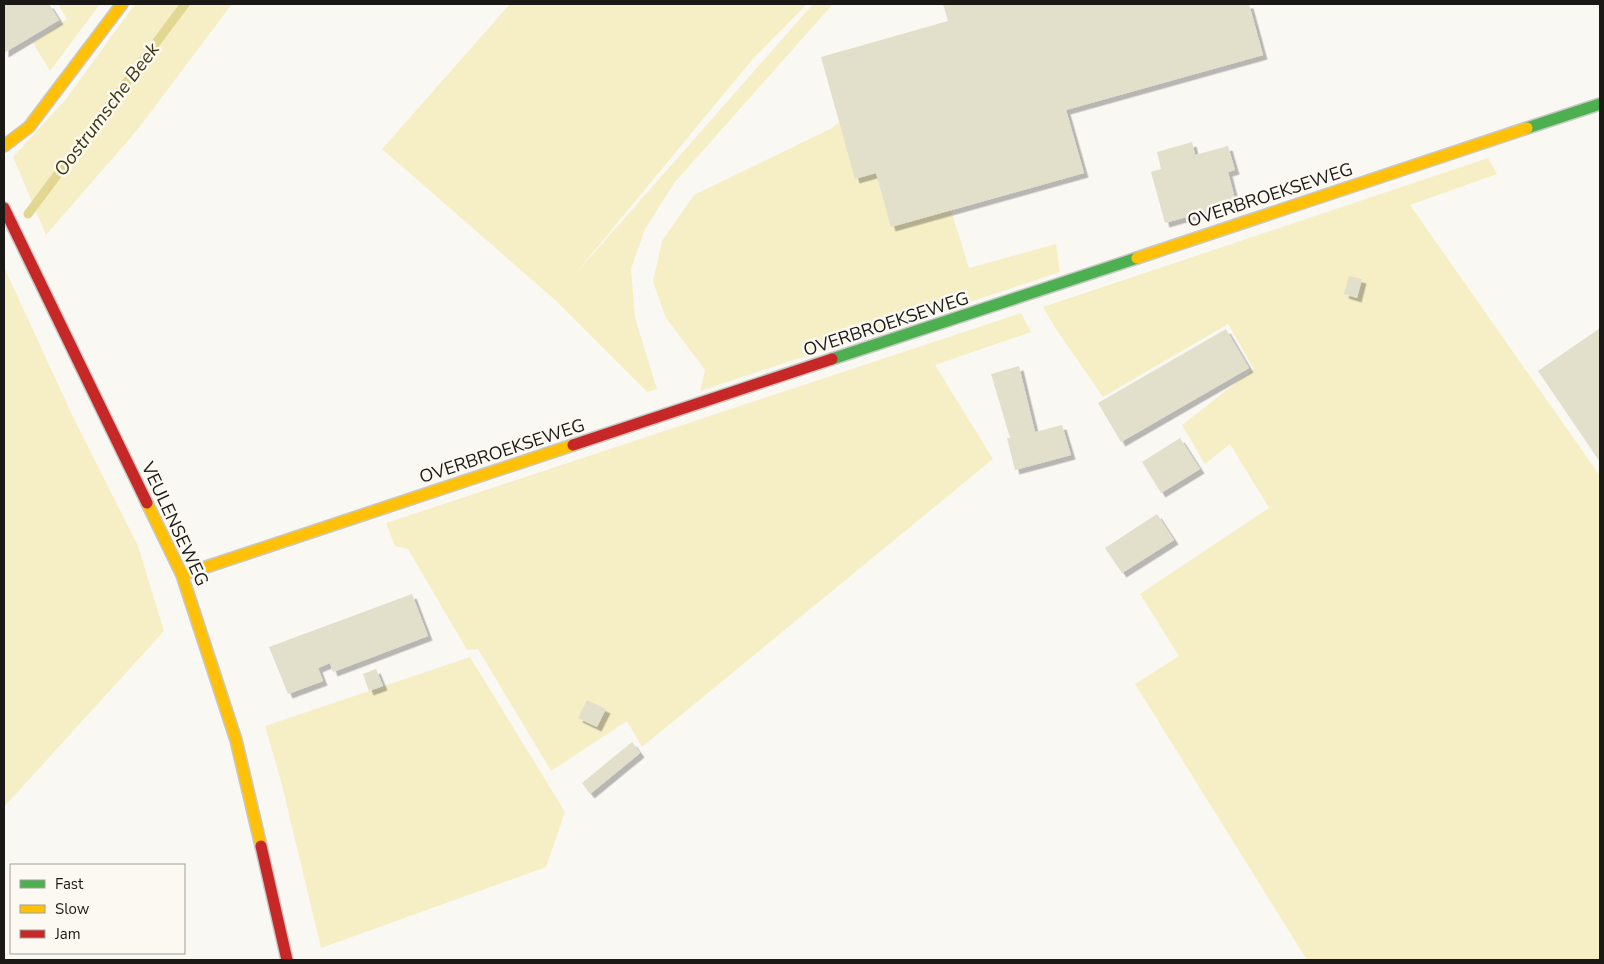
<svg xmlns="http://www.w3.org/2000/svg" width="1604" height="964" font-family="'Nunito Sans',sans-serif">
<defs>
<filter id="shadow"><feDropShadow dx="4.5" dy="4.5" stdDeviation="0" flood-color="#0004"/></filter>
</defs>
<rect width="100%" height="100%" fill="#f9f8f3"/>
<!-- green -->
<path fill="#f6efc6" d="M 58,4 L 100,4 L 50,71 L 33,43 L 67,19 Z
M 135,4 L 232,4 L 138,129 L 46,235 L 13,157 L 66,99 Z
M 510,4 L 807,4 L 751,61 L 571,279 L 813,4 L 833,4 L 675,182 L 645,229 L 631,269 L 635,318 L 657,389 L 647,392 L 554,299 L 382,149 Z
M 889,86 L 936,162 L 969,268 L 1056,244 L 1060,272 L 700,391 L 705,370 L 666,318 L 653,282 L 662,241 L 694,195 L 830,129 Z
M 1488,158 L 1497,174 L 1410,205 L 1600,476 L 1600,960 L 1307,960 L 1135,684 L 1179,656 L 1140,594 L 1269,508 L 1230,444 L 1205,464 L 1182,425 L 1254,369 L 1228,324 L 1103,397 L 1056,329 L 1043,307 Z
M 4,267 L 75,421 L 138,546 L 164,631 L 4,807 Z
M 1021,313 L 1031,332 L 935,365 L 993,459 L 642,747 L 627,721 L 551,771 L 478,649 L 467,650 L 408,549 L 395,546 L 386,523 Z
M 470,657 L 565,812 L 546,867 L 321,948 L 281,781 L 265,726 Z"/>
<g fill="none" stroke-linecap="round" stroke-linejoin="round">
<!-- stream -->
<path stroke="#e2d792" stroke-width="9" d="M 28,214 L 185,4"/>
</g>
<!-- building -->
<path fill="#e2dfca" filter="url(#shadow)" d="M 4,4 L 49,4 L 59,20 L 4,53 Z
M 943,4 L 1249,4 L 1263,55 L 1066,110 L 1084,173 L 891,227 L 876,173 L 855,179 L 821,57 L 948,21 Z
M 1192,142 L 1195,155 L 1228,146 L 1235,170 L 1228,172 L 1236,203 L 1165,223 L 1151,172 L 1161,169 L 1157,152 Z
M 1349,276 L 1362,279 L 1357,298 L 1344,294 Z
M 1600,328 L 1600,462 L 1538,371 Z
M 1226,329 L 1249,368 L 1121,442 L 1098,403 Z
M 1019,366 L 1035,432 L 1062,425 L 1071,455 L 1015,470 L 1007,438 L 1010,438 L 991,374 Z
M 1180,438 L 1200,469 L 1161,493 L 1142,462 Z
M 1157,514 L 1174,540 L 1122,573 L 1105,548 Z
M 412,594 L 428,636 L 333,672 L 330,663 L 318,668 L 323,681 L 288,694 L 269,647 Z
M 376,669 L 383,686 L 369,691 L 363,674 Z
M 587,700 L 606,709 L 597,727 L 578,718 Z
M 632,742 L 640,753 L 590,794 L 582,783 Z"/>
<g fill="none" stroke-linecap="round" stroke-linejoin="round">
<!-- fast casing -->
<g stroke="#c8c8c4" stroke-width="14">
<path id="fast" d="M 1527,128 L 1600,104
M 832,359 L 1137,258"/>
</g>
<!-- slow casing -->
<g stroke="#c8c8c4" stroke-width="14">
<path id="slow" d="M 4,146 L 29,127 L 122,4
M 1137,258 L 1527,128
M 147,503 L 182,575 L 236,740 L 261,846
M 182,575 L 573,445"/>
</g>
<!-- jam casing -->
<g stroke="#c8c8c4" stroke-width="14">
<path id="jam" d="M 4,208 L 147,503
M 573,445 L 832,359
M 261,846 L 287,960"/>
</g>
<!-- fast -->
<use href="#fast" stroke="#4caf50" stroke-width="11"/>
<!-- slow -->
<use href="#slow" stroke="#ffc107" stroke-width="11"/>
<!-- jam -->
<use href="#jam" stroke="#c62828" stroke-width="11"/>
</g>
<g text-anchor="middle" stroke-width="5" stroke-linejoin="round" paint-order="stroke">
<!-- street labels -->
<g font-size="18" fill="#1a1916" stroke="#fbf9f1">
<text transform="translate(1270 195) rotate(-18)" y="6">OVERBROEKSEWEG</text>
<text transform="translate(886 324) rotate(-18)" y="6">OVERBROEKSEWEG</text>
<text transform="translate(502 451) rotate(-18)" y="6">OVERBROEKSEWEG</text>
<text transform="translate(175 524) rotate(65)" y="6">VEULENSEWEG</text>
</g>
<!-- water labels -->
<g font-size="19" font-style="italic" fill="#3d370c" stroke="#fbf9f1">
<text transform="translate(106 109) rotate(-53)" y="7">Oostrumsche Beek</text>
</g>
</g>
<!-- border -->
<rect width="1604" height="964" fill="none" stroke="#1a1916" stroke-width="10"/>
<!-- legend -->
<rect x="10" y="864" width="175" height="90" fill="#fbf9f1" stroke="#a19f99"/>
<rect x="20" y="880" width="25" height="8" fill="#4caf50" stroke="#a19f99"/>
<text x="55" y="889" font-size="15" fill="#1a1916">Fast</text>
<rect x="20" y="905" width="25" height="8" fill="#ffc107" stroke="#a19f99"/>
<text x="55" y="914" font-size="15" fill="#1a1916">Slow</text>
<rect x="20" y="930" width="25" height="8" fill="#c62828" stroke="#a19f99"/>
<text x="55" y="939" font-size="15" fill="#1a1916">Jam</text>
</svg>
